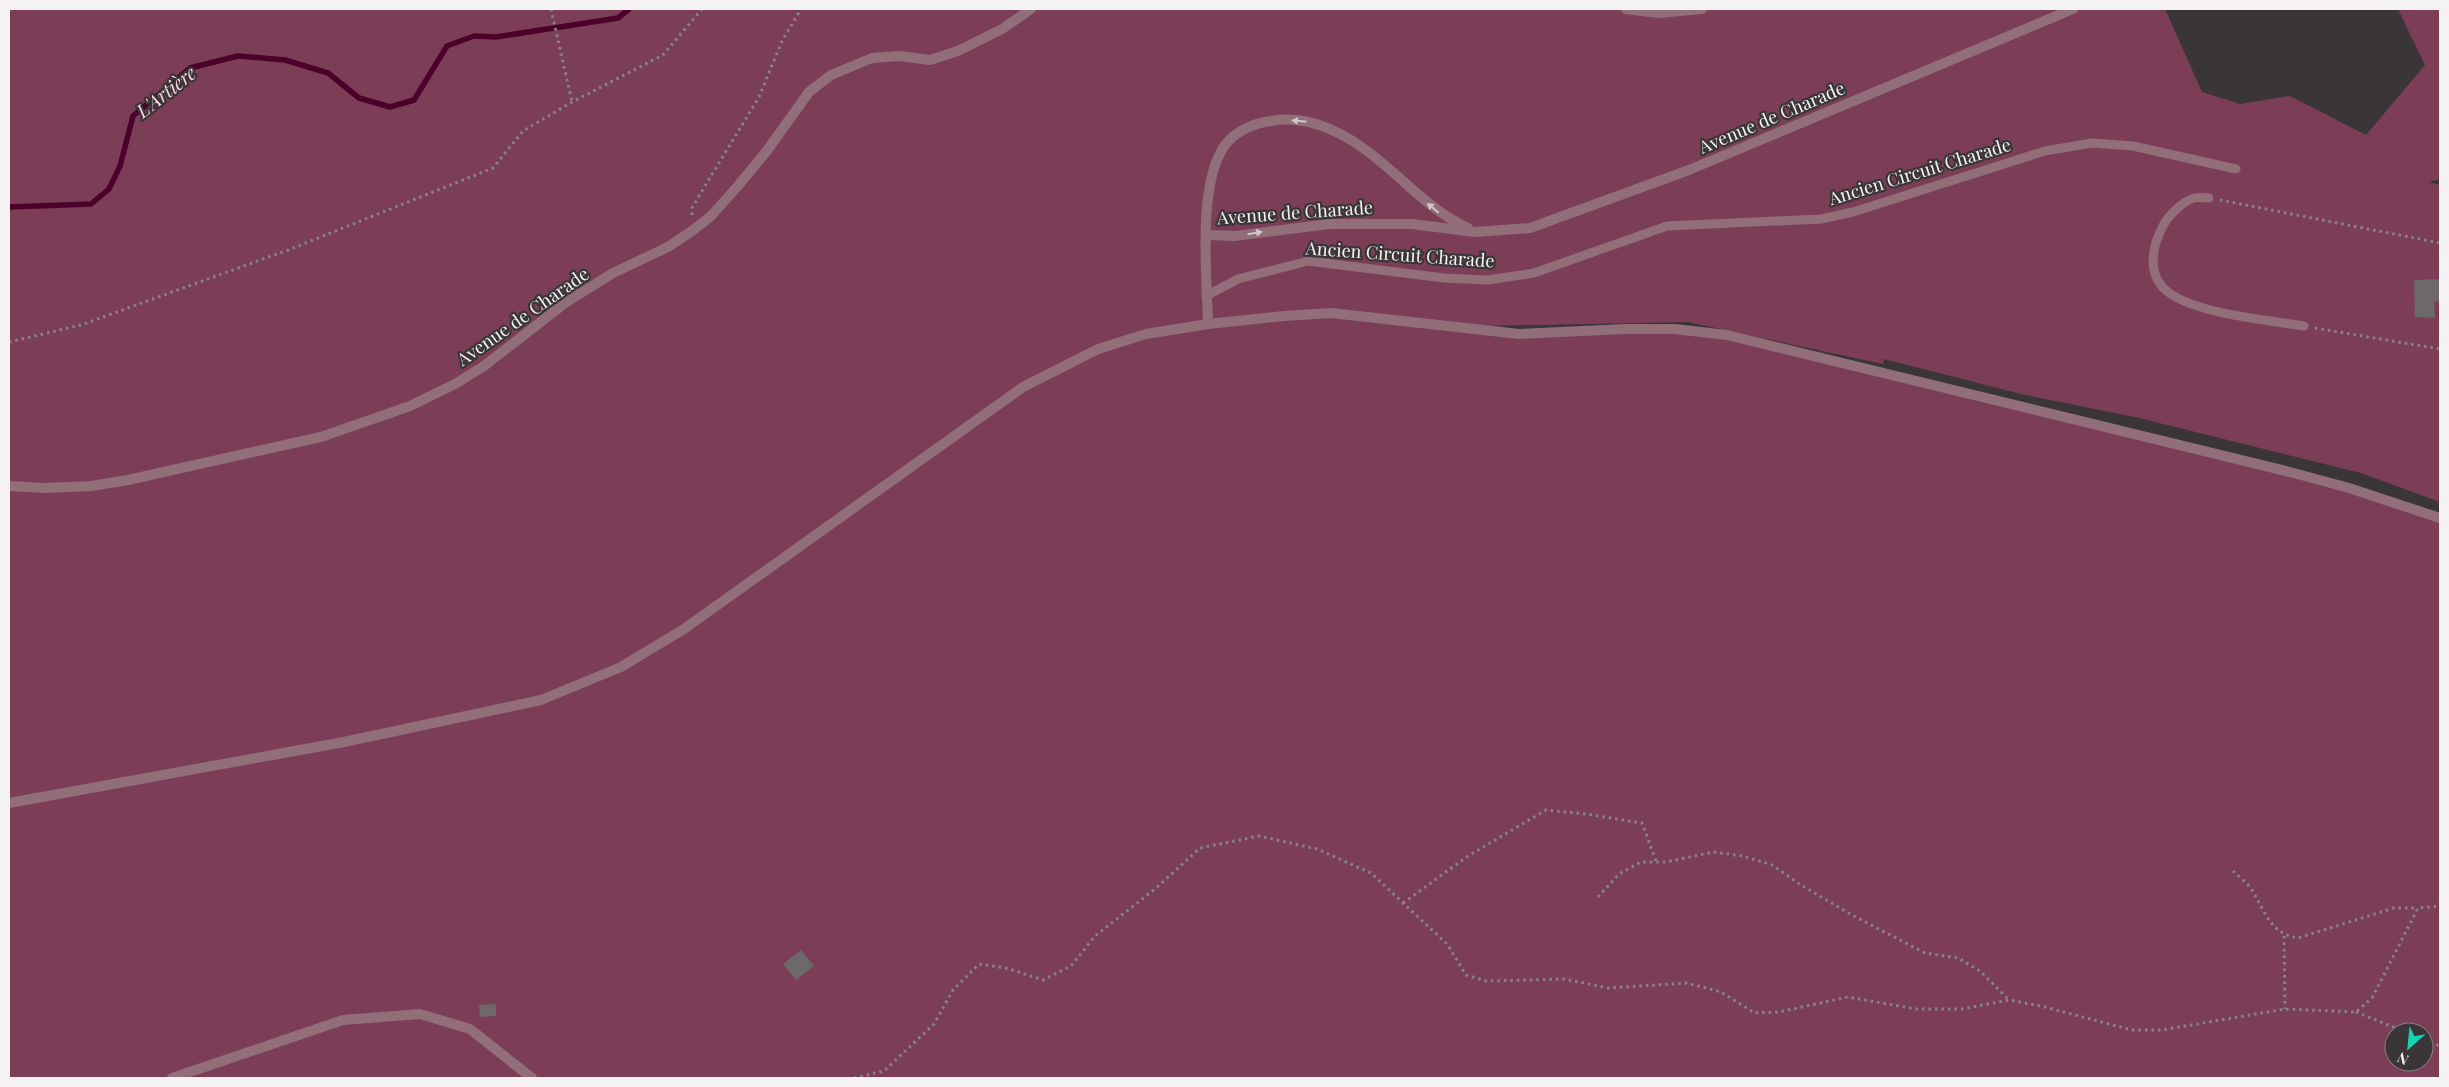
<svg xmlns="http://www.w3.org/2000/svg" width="2449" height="1087" font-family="'Playfair Display',serif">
<rect width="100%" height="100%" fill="#3a3638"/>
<!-- green -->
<path fill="#7b3e56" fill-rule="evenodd" d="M 9,9 L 2165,9 L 2202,92 L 2240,104 L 2290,96 L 2366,135 L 2425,65 L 2398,9 L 2440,9 L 2440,179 L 2429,182 L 2440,185 L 2440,502 L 2361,473 L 2139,418 L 2021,394 L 1884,359 L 1883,364 L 1688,322 L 1480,326 L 1519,334 L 1714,333 L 2175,443 L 2440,518 L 2440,1078 L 9,1078 ZM 2394,1032 L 2424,1032 L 2424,1062 L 2394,1062 Z"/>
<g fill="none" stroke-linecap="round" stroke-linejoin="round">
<!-- stream -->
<path stroke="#4b0129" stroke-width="5.5" d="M 9,207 L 91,204 L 109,189 L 120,166 L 133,116 L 190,68 L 238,56 L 285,60 L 328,73 L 359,98 L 390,107 L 414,100 L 447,46 L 474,36 L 496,37 L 618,18 L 629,9"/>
</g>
<!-- building -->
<path fill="#6d6869" d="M 2440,279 L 2440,301 L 2434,302 L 2435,318 L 2415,317 L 2414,280 Z
M 801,950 L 814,966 L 796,980 L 783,964 Z
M 496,1004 L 496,1016 L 480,1017 L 479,1005 Z"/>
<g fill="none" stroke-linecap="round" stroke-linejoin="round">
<!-- path -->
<path stroke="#888486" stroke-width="3" stroke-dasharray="2.5 4" stroke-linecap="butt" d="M 551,9 L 572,102
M 2220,200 L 2440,243
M 692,215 L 692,208 L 702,191 L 759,97 L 782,41 L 801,9
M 2315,328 L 2440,349
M 9,342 L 81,325 L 288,250 L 493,168 L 523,131 L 572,102 L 663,55 L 702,9
M 2233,871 C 2239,877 2248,883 2252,890 C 2265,912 2271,934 2298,938 L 2394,908 L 2418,908
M 1598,897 L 1619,874 L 1641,862 L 1666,862 L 1713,852 L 1743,856 L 1772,865 L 1801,885 L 1852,915 L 1925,953 L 1958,958 L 1980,971 L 2009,1000
M 1403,903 L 1468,856 L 1546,810 L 1586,814 L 1642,823 L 1656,861
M 2284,936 L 2285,1009
M 2356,1012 L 2406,1032
M 2424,1040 L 2440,1046
M 854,1078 L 884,1071 L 934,1024 L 953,990 L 979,964 L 1006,968 L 1043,980 L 1071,966 L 1095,936 L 1155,889 L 1200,848 L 1259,836 L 1317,849 L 1371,873 L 1447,944 L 1466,975 L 1486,981 L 1564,979 L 1608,988 L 1687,983 L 1721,992 L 1755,1013 L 1779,1012 L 1848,997 L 1916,1009 L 1962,1009 L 2009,1000 L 2041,1006 L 2132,1030 L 2162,1030 L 2285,1009 L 2356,1012 L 2372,998 L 2418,908 L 2440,906"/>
<!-- service -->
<path stroke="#926e7b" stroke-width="9" d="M 2209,198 C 2205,198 2198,197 2194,198 C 2183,201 2168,216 2163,226 C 2152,246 2146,275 2168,292 C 2197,314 2267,320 2304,326
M 1206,296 L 1238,279 L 1308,261 L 1444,278 L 1488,280 L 1534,273 L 1667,226 L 1821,219 L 1853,212 L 2045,151 L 2092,143 L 2133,146 L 2236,169"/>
<!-- minor -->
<path stroke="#926e7b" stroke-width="10" d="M 172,1078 L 343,1020 L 420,1014 L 470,1029 L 532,1078"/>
<!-- tertiary -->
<path stroke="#926e7b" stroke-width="10" d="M 1626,9 L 1659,13 L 1702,9
M 1207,235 L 1235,236 L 1329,224 L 1412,224 L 1475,232 L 1530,228 L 1689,170 L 2073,9
M 1208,324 C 1207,277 1197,184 1225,145 C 1236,131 1254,123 1271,121 C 1304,115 1336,129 1363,148 C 1400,174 1425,208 1468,228
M 9,486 L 45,488 L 91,486 L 128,480 L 321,437 L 410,406 L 455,384 L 484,366 L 565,303 L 613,273 L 668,247 L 692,231 L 711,216 L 737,187 L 766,152 L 809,92 L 831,75 L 872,58 L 899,56 L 930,60 L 958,51 L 1002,29 L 1031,9
M 9,803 L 344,742 L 541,700 L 621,667 L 684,629 L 1023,387 L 1098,349 L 1146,334 L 1208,324 L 1284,316 L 1331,313 L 1519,334 L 1625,329 L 1675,329 L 1727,335 L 2290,472 L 2349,488 L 2440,518"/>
</g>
<!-- one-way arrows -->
<defs><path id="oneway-solid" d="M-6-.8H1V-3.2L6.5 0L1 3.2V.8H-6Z" transform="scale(1.25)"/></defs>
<g fill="#d2c4c9">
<use href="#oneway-solid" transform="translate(1299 121) rotate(-174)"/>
<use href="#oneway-solid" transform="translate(1433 208) rotate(-141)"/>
<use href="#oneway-solid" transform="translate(1255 233) rotate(-9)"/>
</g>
<g text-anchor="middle" stroke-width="4.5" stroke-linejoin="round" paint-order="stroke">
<!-- street labels -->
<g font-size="18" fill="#f5f2f3" stroke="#3a3638">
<text transform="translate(1772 118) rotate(-23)" y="6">Avenue de Charade</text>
<text transform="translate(1920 172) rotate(-17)" y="6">Ancien Circuit Charade</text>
<text transform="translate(1295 213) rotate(-4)" y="6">Avenue de Charade</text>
<text transform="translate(1400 255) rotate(4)" y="6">Ancien Circuit Charade</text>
<text transform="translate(523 317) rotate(-35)" y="6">Avenue de Charade</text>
</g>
<!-- water labels -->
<g font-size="19" font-style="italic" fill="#ffd1e1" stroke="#3a3638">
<text transform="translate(166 92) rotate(-38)" y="7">L'Artière</text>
</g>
</g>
<!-- border -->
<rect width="2449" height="1087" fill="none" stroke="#f5f2f3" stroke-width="20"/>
<!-- north arrow -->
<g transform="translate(2409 1047) rotate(207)"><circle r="24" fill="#3a3638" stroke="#858183"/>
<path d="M0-4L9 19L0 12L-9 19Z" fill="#14d5b3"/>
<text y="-8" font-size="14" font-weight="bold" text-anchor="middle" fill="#f5f2f3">N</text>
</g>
</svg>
